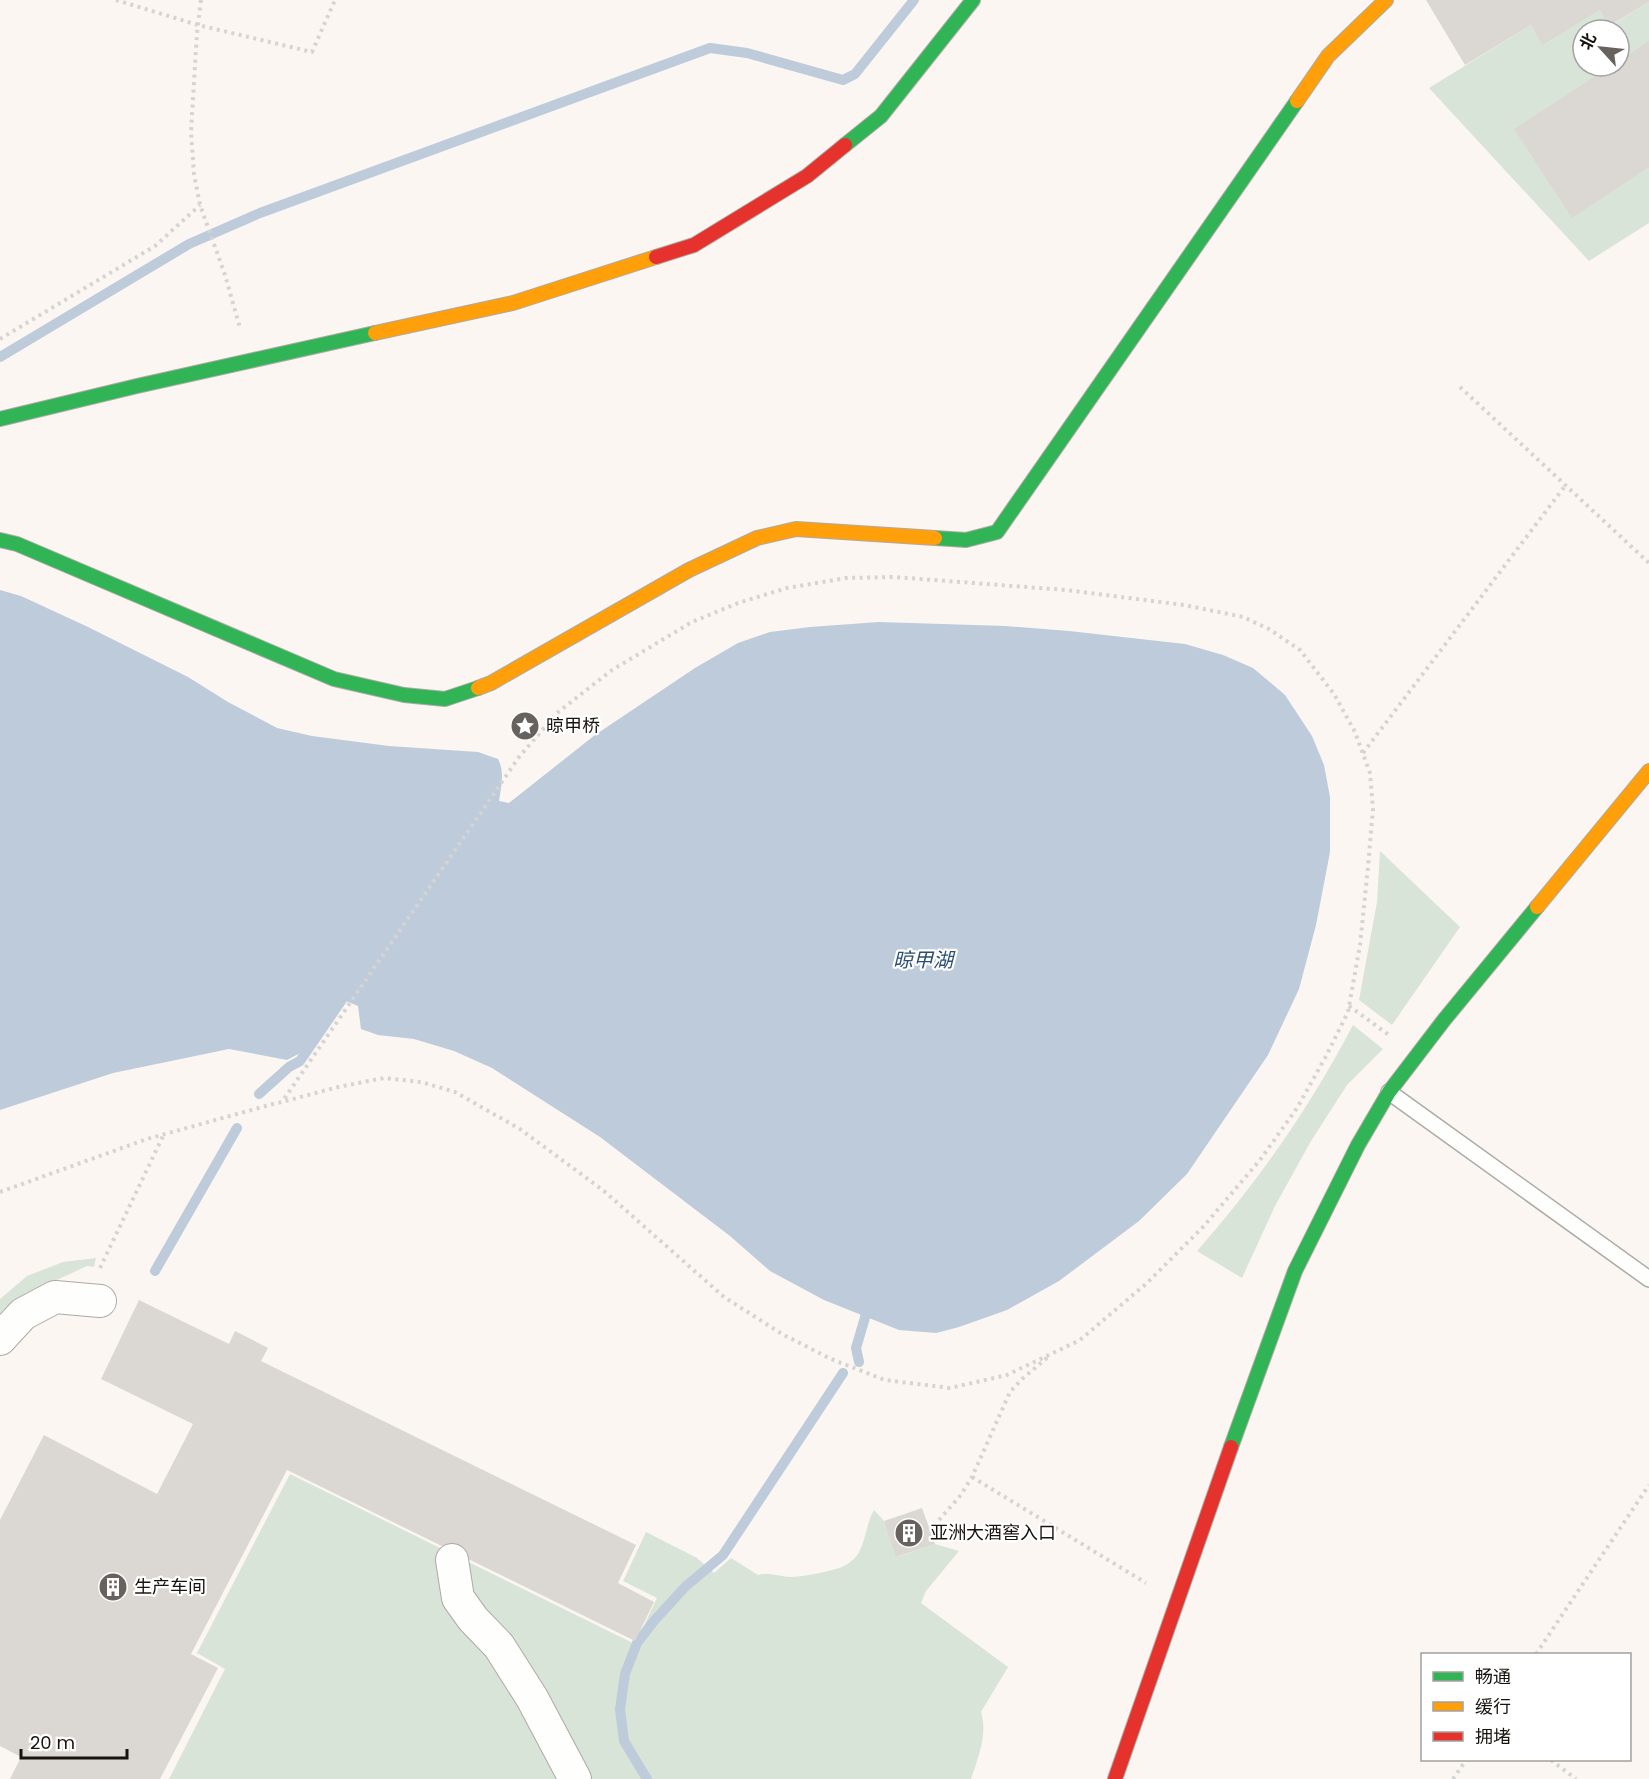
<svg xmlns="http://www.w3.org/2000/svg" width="1649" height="1779" font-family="Poppins,'Noto Sans SC',sans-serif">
<rect width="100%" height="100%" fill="#fbf6f1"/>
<!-- green -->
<path fill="#d9e4d9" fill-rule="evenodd" d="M 1649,2 L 1649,223 L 1589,261 L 1429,88 L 1531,25 L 1542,44 L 1600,10 L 1610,26 ZM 1583,30 L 1619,30 L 1619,66 L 1583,66 Z
M 1380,851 L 1460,927 L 1392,1025 L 1359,1000 L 1377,902 Z
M 1353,1025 L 1383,1049 L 1347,1085 L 1311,1141 L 1275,1206 L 1242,1278 L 1197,1251 C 1258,1182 1310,1107 1353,1025 Z
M 96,1258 L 94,1267 L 87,1266 L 29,1293 L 0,1322 L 0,1299 L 27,1276 L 63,1262 Z
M 290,1474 L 635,1644 L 657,1598 L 623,1581 L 646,1532 L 697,1558 L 714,1573 L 731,1558 L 758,1575 C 770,1572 778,1576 790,1577 C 801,1577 834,1571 844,1566 C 849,1564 855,1558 858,1554 C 866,1540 866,1524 874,1510 L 884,1521 L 897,1557 L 935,1544 L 959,1551 L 926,1591 L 921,1603 L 1008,1667 L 981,1712 C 988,1734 978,1758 971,1779 L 169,1779 L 225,1669 L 197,1653 Z"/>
<!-- water -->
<path fill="#bdcbdb" d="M 0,590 L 21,596 L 88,627 L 188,677 L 228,702 L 277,728 L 312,736 L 389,746 L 478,752 L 498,759 C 505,772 501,787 499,801 L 509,803 L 595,735 L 695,668 L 738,643 L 770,632 L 810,627 L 879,622 L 1005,626 L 1069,631 L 1185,644 L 1223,655 L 1253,668 L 1285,695 L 1312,736 L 1324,765 L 1330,797 L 1330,852 L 1316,925 L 1299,989 L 1268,1055 L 1187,1174 L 1139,1221 L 1059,1281 L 1007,1310 L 959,1327 L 936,1333 L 899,1330 L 824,1300 L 770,1271 L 730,1236 L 600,1137 L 492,1068 L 454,1051 L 414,1039 L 378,1035 L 361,1029 L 358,1006 L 339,998 L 302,1052 L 287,1060 L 229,1049 L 113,1073 L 0,1110 Z"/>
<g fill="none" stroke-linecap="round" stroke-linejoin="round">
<!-- stream -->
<path stroke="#bdcbdb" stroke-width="10" d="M 0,357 L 189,244 L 260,213 L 710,48 L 747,53 L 843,80 L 855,74 L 914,0
M 259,1094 L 289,1067 L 300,1061 L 350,988
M 155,1271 L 237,1128
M 859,1362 L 856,1348 L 869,1304
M 647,1779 L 624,1741 L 620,1709 L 625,1674 L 637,1643 L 654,1621 L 685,1587 L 723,1555 L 843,1373"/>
</g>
<!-- building -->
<path fill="#dbd7d3" d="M 1426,0 L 1649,0 L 1649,2 L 1609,26 L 1600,10 L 1542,45 L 1531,25 L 1465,65 Z
M 1649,41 L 1649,167 L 1572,218 L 1514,129 L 1611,66 L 1619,66 L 1619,61 Z
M 139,1300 L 229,1344 L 235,1331 L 268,1348 L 261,1361 L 636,1545 L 618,1583 L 654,1602 L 635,1641 L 287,1470 L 191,1654 L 218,1668 L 160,1779 L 10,1779 L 21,1757 L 0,1746 L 0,1520 L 44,1435 L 157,1494 L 193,1424 L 101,1379 Z
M 922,1508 L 935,1544 L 896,1557 L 884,1521 Z"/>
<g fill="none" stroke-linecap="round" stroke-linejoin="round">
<!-- lane casing -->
<g stroke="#adaaa6" stroke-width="18">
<path id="lane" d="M 1389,1092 L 1649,1279"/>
</g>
<!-- street casing -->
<g stroke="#adaaa6" stroke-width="34">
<path id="street" d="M 0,1339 L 23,1314 L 55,1297 L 100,1301
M 452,1560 L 458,1598 L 473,1619 L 499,1646 L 532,1698 L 575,1779"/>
</g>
<!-- fast casing -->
<g stroke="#adaaa6" stroke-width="16">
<path id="fast" d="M 845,145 L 881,116 L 973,0
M 0,419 L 137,386 L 375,333
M 935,538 L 966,540 L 997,532 L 1297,101
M 0,540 L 17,544 L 334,679 L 404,695 L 445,699 L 478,688
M 1231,1447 L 1295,1271 L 1358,1145 L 1389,1092 L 1444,1020 L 1537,907"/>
</g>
<!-- slow casing -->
<g stroke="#adaaa6" stroke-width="16">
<path id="slow" d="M 1297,101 L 1328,56 L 1386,0
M 375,333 L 513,303 L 656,257
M 478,688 L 491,683 L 689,570 L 757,538 L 796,529 L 935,538
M 1537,907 L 1649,771"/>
</g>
<!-- jam casing -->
<g stroke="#adaaa6" stroke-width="16">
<path id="jam" d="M 656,257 L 694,245 L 807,176 L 845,145
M 1115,1779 L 1231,1447"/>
</g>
<!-- path -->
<path stroke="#d6d4d2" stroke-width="4" stroke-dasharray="3 4.5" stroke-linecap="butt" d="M 116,0 L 198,25 L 312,52 L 335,0
M 201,0 L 197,33 L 191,131 L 194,174 L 200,205 L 225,275 L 240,328
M 0,339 L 155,246 L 200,205
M 1460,387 L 1649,563
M 1363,753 L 1565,486
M 1349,1006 L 1389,1035
M 0,1192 L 147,1139 L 273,1104 L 282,1102 L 338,1087 L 384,1078 L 421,1082 L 455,1092 L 520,1129 L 604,1191 L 724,1297 L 782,1334 L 831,1359 L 885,1380 L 950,1388 L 1007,1375 L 1080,1340 L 1147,1283 L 1203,1227 L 1260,1160 L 1297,1108 L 1325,1058 L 1348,1012 L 1360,945 L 1368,867 L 1373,809 L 1370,773 L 1355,732 L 1334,694 L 1300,650 L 1269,629 L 1243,617 L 1184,605 L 1066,590 L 894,577 L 846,578 L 787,588 L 738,603 L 692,622 L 612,670 L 557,713 L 519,757 L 282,1102
M 100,1268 L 164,1134
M 972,1477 L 1146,1583
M 939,1520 L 960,1496 L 972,1477 L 1010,1392 L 1022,1379 L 1048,1357
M 1536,1654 L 1649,1485
M 1551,1760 L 1576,1779
M 1453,1779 L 1466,1760"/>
<!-- lane -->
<use href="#lane" stroke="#fefefd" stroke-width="15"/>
<!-- street -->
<use href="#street" stroke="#fefefd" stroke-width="32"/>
<!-- fast -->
<use href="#fast" stroke="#30b455" stroke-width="14"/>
<!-- slow -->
<use href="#slow" stroke="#ff9f0a" stroke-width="14"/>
<!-- jam -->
<use href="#jam" stroke="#e5322d" stroke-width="14"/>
</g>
<!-- icons -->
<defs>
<g id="sight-disc" transform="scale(1.5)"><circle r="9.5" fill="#67625e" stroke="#fff"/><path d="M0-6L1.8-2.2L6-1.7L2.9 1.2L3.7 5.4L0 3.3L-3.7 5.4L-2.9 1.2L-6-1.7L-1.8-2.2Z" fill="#fff"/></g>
<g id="building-disc" transform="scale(1.5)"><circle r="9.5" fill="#67625e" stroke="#fff"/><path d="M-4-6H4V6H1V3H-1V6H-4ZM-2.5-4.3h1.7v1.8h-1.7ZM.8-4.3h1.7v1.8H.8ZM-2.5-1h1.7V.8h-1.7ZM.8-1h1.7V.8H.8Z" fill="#fff"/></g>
</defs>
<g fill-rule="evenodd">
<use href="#sight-disc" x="525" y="726"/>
<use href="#building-disc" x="909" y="1533"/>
<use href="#building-disc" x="113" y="1587"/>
</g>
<g text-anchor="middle" stroke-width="4.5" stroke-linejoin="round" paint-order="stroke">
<!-- poi labels -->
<g font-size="18" fill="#17130f" stroke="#fff" text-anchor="start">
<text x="546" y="732">晾甲桥</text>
<text x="930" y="1539">亚洲大酒窖入口</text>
<text x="134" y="1593">生产车间</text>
</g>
<!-- water labels -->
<g font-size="20" font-style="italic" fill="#2c4f72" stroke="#fff">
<text x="923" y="967">晾甲湖</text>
</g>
</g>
<!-- legend -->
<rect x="1421" y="1653" width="210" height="108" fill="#ffffff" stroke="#a2a19f" stroke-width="1.5"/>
<rect x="1433" y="1672" width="30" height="9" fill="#30b455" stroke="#a2a19f" stroke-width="1.5"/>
<text x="1475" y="1683" font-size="18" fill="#17130f">畅通</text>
<rect x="1433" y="1702" width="30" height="9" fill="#ff9f0a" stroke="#a2a19f" stroke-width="1.5"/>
<text x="1475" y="1713" font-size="18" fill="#17130f">缓行</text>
<rect x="1433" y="1732" width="30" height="9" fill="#e5322d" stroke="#a2a19f" stroke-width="1.5"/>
<text x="1475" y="1743" font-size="18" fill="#17130f">拥堵</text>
<!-- north arrow -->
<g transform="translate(1601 48) rotate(297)"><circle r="28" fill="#ffffff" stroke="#a2a19f" stroke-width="1.5"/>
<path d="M0-4.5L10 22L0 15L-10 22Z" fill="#67625e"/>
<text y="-9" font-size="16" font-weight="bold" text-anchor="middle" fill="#17130f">北</text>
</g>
<!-- scale -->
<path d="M21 1749v9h106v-9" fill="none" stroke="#17130f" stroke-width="3"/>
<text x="30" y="1749" font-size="18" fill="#17130f" stroke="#ffffff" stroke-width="4.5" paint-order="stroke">20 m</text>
</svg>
